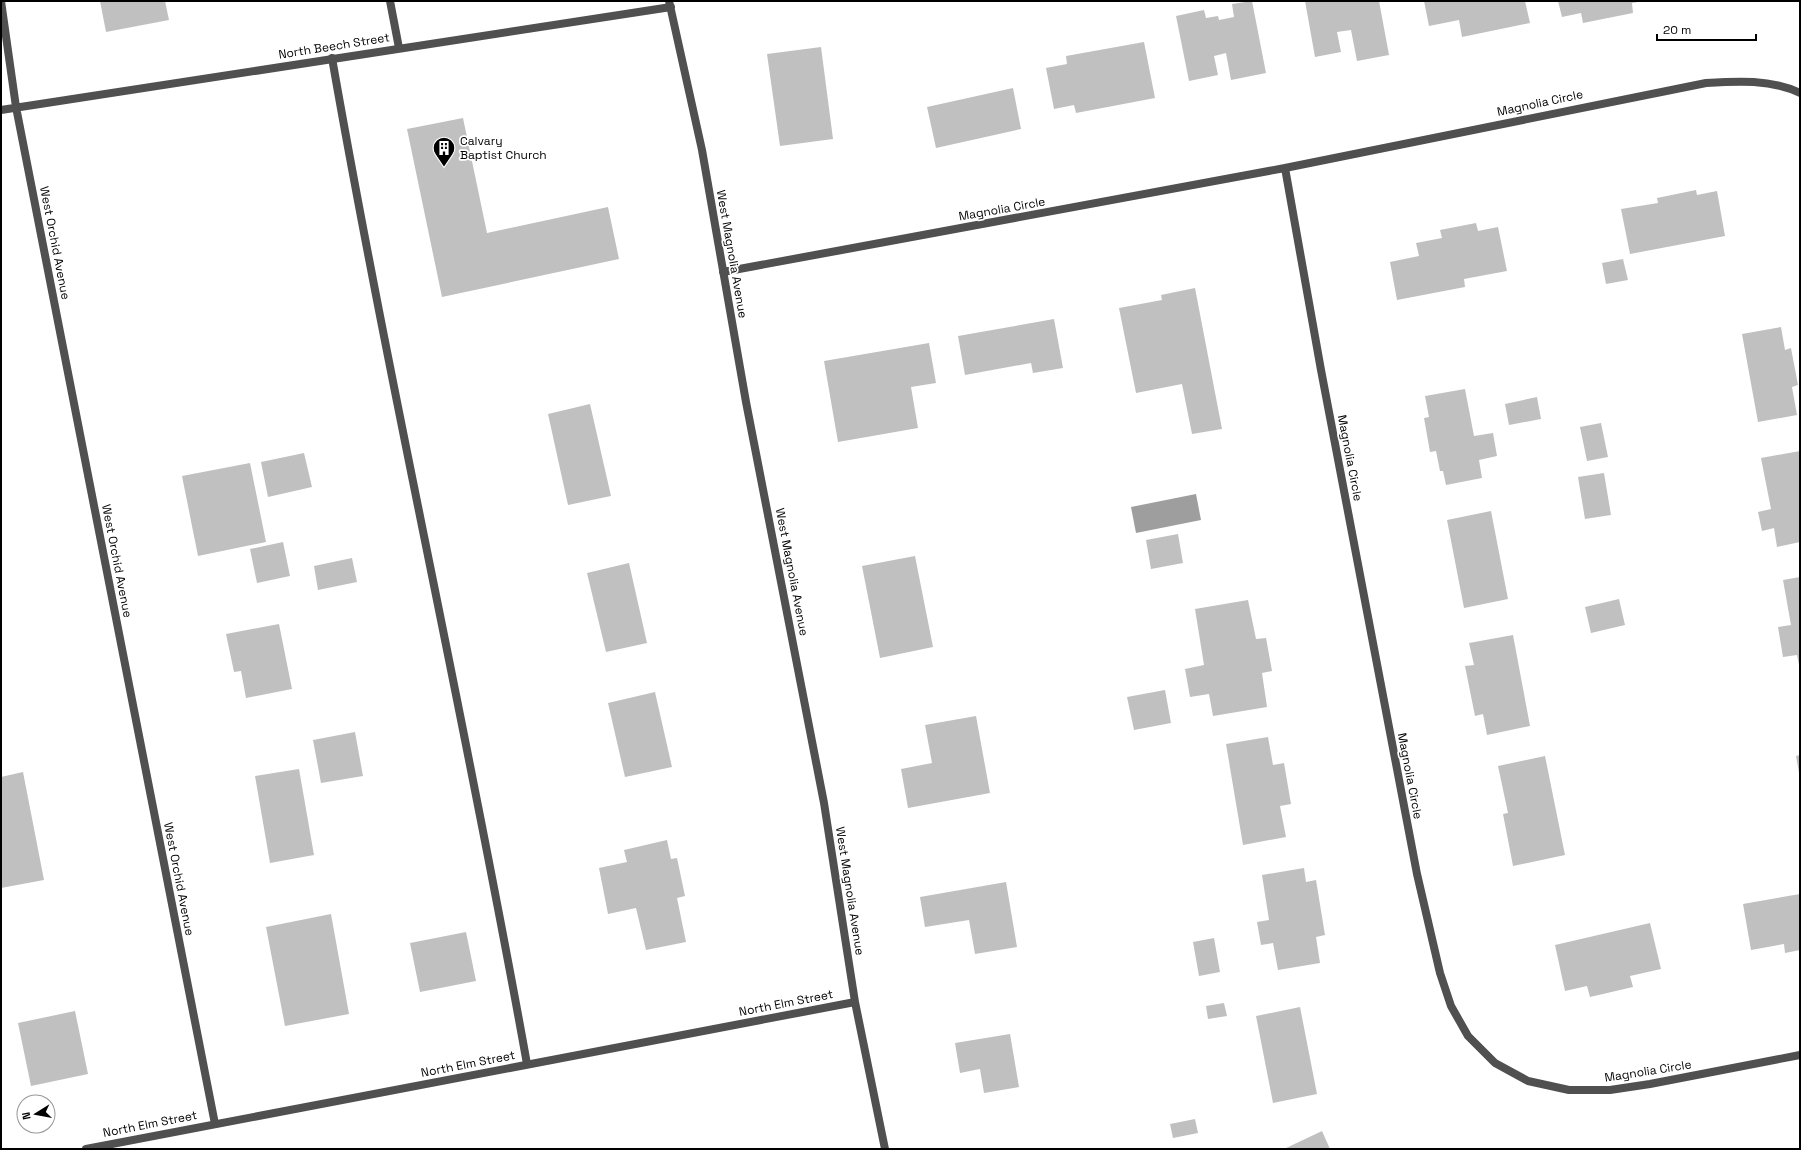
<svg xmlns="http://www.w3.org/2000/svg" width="1801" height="1150" font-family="'Space Grotesk',sans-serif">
<rect width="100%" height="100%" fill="#fff"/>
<!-- water -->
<path fill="#9e9e9e" d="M 1196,494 L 1201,520 L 1136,533 L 1131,507 Z"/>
<!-- building -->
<path fill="#c0c0c0" d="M 100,1 L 165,1 L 169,20 L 106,32 Z
M 1252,1 L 1266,73 L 1231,80 L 1226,53 L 1214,56 L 1218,75 L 1189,81 L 1176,16 L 1204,10 L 1206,18 L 1218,16 L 1219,20 L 1234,17 L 1232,4 Z
M 1305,1 L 1379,1 L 1389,55 L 1357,61 L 1351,30 L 1337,32 L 1341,52 L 1315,57 Z
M 1424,1 L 1525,1 L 1530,23 L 1462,37 L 1459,20 L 1429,26 Z
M 1558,1 L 1638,1 L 1638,2 L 1632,3 L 1633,13 L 1583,23 L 1581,13 L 1562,17 Z
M 1144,42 L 1155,98 L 1076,113 L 1074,105 L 1054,109 L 1046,68 L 1067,64 L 1066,56 Z
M 821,47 L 833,139 L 780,146 L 767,54 Z
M 1013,88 L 1021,129 L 936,148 L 927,107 Z
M 463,118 L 487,233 L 608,207 L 619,259 L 442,297 L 407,129 Z
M 1696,190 L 1697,195 L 1717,191 L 1725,236 L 1630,254 L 1621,209 L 1658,203 L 1657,198 Z
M 1476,223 L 1478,231 L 1498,227 L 1507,271 L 1464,279 L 1465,287 L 1397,300 L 1390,262 L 1419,256 L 1416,243 L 1442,238 L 1440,230 Z
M 1623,259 L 1628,280 L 1606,284 L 1602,263 Z
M 1195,288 L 1222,429 L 1192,434 L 1182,384 L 1136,393 L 1119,308 L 1162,300 L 1161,295 Z
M 1054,319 L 1063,368 L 1033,373 L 1031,363 L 965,375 L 958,336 Z
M 1781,327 L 1785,350 L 1791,348 L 1798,385 L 1792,387 L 1797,415 L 1758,422 L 1742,334 Z
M 929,343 L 936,383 L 911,387 L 918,428 L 838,442 L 824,361 Z
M 1465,389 L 1474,436 L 1493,433 L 1497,456 L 1479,460 L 1482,478 L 1446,485 L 1443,471 L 1440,471 L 1436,451 L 1430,452 L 1424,418 L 1429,417 L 1425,396 Z
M 1537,397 L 1541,419 L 1509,425 L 1505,404 Z
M 590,404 L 611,496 L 568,505 L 548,414 Z
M 1601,423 L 1608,457 L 1587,461 L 1580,427 Z
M 1800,451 L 1800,542 L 1777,547 L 1774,528 L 1762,531 L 1758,512 L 1771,509 L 1761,458 Z
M 304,453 L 312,487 L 268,497 L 261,462 Z
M 250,463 L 266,542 L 198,556 L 182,476 Z
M 1604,473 L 1611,515 L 1585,519 L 1578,477 Z
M 1491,511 L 1508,599 L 1464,608 L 1447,520 Z
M 1178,534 L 1183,563 L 1151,569 L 1146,540 Z
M 283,542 L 290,576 L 257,583 L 250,549 Z
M 915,556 L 933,647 L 880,658 L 862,566 Z
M 352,558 L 357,582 L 318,590 L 314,566 Z
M 629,563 L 647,643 L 606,652 L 587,573 Z
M 1800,577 L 1800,665 L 1799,665 L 1797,655 L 1783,657 L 1778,627 L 1791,625 L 1783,580 Z
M 1619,599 L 1625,625 L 1591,633 L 1585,607 Z
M 1248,600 L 1256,639 L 1266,638 L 1272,671 L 1262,673 L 1267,707 L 1213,716 L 1209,694 L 1190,697 L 1185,669 L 1204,665 L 1195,609 Z
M 279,624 L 292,689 L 246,698 L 241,671 L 234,672 L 226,634 Z
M 1513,635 L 1530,726 L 1487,735 L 1483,714 L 1475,716 L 1465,666 L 1474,665 L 1469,643 Z
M 1165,690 L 1171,723 L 1134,730 L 1127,697 Z
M 655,692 L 672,767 L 625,777 L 608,703 Z
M 976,716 L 990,793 L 908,808 L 901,769 L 932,763 L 925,725 Z
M 355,732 L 363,776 L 321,783 L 313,740 Z
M 1268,737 L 1273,765 L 1284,763 L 1291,804 L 1280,806 L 1286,837 L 1243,845 L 1226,744 Z
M 1800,755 L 1800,773 L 1799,773 L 1796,756 Z
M 1545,756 L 1565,855 L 1513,866 L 1503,814 L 1508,813 L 1498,766 Z
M 299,769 L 314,855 L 270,863 L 255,776 Z
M 23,772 L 44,880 L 1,888 L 1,777 Z
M 667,840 L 671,859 L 677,858 L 685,896 L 677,898 L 686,942 L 646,950 L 636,908 L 608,914 L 599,868 L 627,862 L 624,850 Z
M 1304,868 L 1306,882 L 1316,880 L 1325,935 L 1316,937 L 1320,963 L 1278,970 L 1273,943 L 1261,945 L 1257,922 L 1269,920 L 1262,875 Z
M 1006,882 L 1017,947 L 975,954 L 969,920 L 925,927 L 920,897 Z
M 1800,894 L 1800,950 L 1785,953 L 1784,944 L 1751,950 L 1743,904 Z
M 331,914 L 349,1014 L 285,1026 L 266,927 Z
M 1650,923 L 1661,969 L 1630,976 L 1633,987 L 1590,997 L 1587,986 L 1565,991 L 1555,945 Z
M 466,932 L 476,981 L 420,992 L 410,943 Z
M 1214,938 L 1220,972 L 1199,976 L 1193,942 Z
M 1224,1003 L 1227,1016 L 1208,1019 L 1206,1006 Z
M 1300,1007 L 1317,1094 L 1273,1103 L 1256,1016 Z
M 75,1011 L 88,1074 L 31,1086 L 18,1023 Z
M 1010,1034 L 1019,1087 L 984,1093 L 980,1069 L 960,1073 L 955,1043 Z
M 1195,1119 L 1198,1133 L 1173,1138 L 1170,1124 Z
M 1322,1131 L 1330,1149 L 1284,1149 Z"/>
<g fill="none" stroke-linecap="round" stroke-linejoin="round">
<!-- lane -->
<path stroke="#505050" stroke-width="8" d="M 390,1 L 399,48
M 332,58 C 391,395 467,728 527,1064"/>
<!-- street -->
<path stroke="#505050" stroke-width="8" d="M 1,1 L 16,107 L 215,1124
M 669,1 L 702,150 L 746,402 L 824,803 L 855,1002 L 885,1149
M 1800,93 C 1771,79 1737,81 1706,83 L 1285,168 L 1321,370 L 1417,874 L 1440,973 L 1451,1006 L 1468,1036 L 1495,1063 L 1528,1081 L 1569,1090 L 1610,1090 L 1650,1084 L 1800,1055
M 1,110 L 671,7
M 723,272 L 1285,168
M 86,1149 L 855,1002"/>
</g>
<!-- icons -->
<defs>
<g id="building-pin" transform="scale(1.15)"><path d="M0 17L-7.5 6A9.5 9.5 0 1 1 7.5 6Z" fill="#000" stroke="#fff"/><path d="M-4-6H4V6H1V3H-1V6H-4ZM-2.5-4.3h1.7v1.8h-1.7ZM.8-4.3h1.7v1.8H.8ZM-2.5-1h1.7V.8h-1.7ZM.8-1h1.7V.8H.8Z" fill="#fff"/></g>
</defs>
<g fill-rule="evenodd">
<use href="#building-pin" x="444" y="148"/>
</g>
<g text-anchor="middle" stroke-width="3.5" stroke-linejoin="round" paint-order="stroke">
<!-- street labels -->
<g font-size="12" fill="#000" stroke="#fff">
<text transform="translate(334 46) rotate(-9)" y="4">North Beech Street</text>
<text transform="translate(1540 103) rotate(-12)" y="4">Magnolia Circle</text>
<text transform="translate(1002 209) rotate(-10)" y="4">Magnolia Circle</text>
<text transform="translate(55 243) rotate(79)" y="4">West Orchid Avenue</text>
<text transform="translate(732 254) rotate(80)" y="4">West Magnolia Avenue</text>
<text transform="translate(1350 458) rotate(79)" y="4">Magnolia Circle</text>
<text transform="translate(117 561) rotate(79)" y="4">West Orchid Avenue</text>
<text transform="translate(792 572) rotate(79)" y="4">West Magnolia Avenue</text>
<text transform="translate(1410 776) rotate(79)" y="4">Magnolia Circle</text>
<text transform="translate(179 879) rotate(79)" y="4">West Orchid Avenue</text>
<text transform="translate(850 891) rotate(81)" y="4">West Magnolia Avenue</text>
<text transform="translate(786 1003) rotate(-11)" y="4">North Elm Street</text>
<text transform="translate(468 1064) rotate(-11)" y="4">North Elm Street</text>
<text transform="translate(1648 1071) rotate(-9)" y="4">Magnolia Circle</text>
<text transform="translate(150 1124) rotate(-11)" y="4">North Elm Street</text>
</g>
<!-- poi labels -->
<g font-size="12" fill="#000" stroke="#fff" text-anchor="start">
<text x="460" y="145">Calvary<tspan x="460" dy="14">Baptist Church</tspan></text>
</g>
</g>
<!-- border -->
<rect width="1801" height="1150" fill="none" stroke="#000000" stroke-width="4"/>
<!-- north arrow -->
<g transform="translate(36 1114) rotate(259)"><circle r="19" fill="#ffffff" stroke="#999999"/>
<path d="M0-3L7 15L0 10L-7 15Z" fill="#000000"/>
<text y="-6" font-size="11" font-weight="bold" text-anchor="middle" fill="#000000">N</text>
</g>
<!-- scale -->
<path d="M1657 34v6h99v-6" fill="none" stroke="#000000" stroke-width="2"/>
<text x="1663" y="34" font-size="12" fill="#000000" stroke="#ffffff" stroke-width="3" paint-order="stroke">20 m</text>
</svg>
